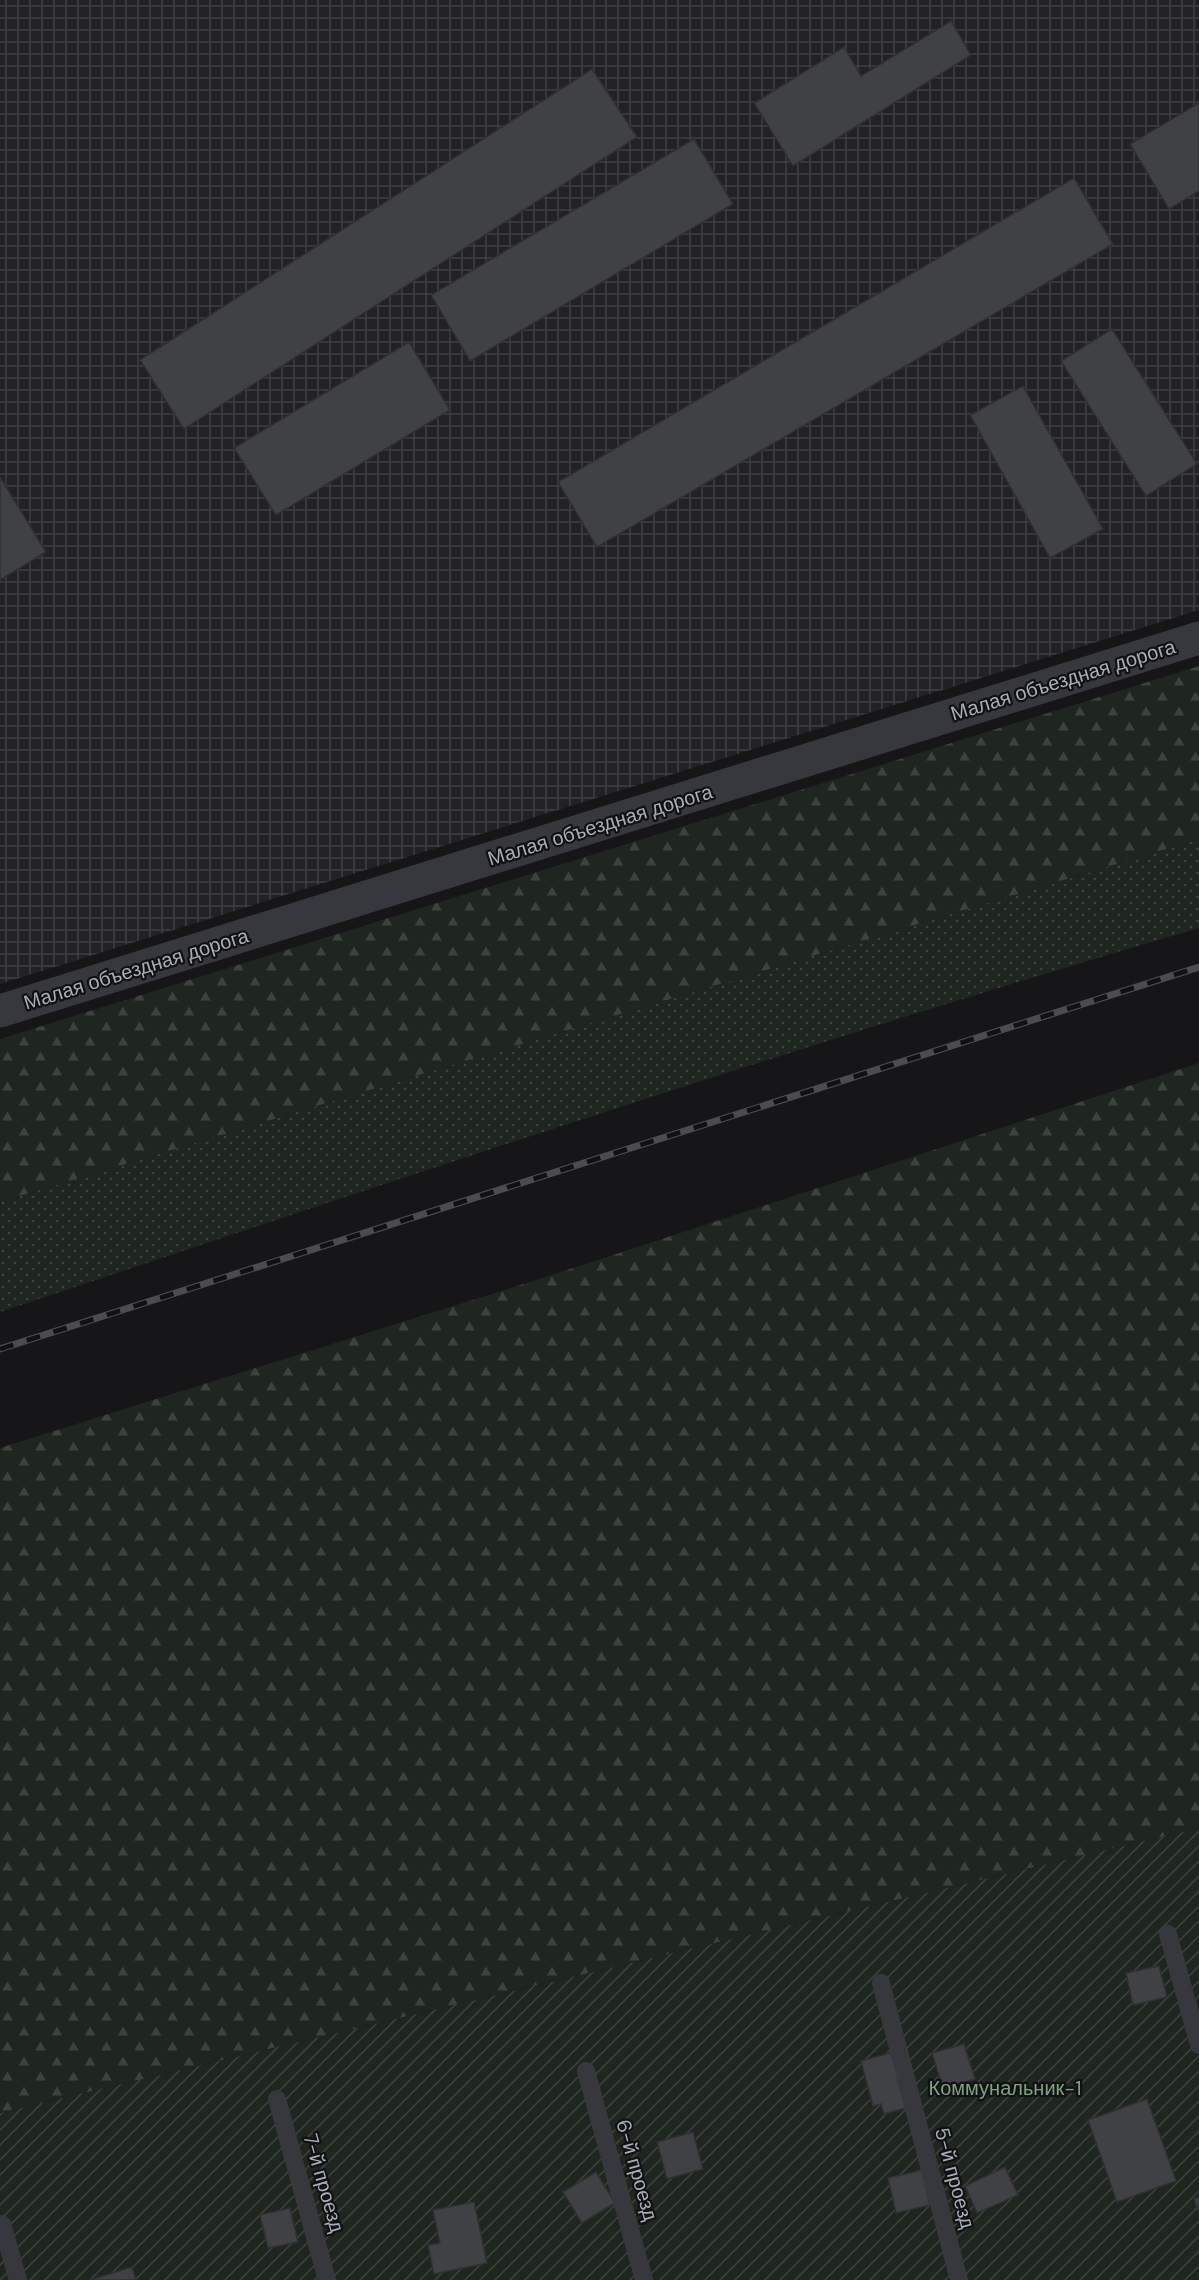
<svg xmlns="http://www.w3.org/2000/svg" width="1199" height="2280" font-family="'DM Sans',sans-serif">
<defs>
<pattern id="industrial-grid" width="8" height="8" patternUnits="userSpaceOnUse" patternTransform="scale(1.5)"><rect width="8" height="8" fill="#222225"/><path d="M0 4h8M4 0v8" fill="none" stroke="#3f3f43"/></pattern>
<pattern id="grass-dots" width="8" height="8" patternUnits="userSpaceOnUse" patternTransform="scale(1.5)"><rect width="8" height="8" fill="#1e261f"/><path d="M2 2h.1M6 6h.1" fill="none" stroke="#3c433d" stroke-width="1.8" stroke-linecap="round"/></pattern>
<pattern id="forest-firs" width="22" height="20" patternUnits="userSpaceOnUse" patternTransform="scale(1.5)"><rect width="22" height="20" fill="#1e261f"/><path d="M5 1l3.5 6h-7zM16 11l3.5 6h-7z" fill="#3c433d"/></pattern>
<pattern id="garden-furrows" width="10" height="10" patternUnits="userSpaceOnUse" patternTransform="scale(1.5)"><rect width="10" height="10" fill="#1e261f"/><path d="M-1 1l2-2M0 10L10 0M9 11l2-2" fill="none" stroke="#3c433d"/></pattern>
</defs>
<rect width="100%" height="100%" fill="#161618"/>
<!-- industrial -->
<path fill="url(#industrial-grid)" d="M 0,0 L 1199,0 L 1199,610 L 0,984 Z"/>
<!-- grass -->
<path fill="url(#grass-dots)" d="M 1199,839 L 1199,928 C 796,1046 398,1179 0,1312 L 0,1202 Z"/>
<!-- forest -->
<path fill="url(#forest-firs)" d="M 1199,666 L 1199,839 L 0,1202 L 0,1039 Z
M 1199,1063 L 1199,1828 L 0,2113 L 0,1448 L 552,1275 Z"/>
<!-- garden -->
<path fill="url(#garden-furrows)" d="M 1199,1828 L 1199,2280 L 0,2280 L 0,2113 Z"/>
<!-- building -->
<path fill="#404145" stroke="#303034" stroke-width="1.5" d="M 951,21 L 971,55 L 793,166 L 754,103 L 844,47 L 861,76 Z
M 592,69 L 637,137 L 184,429 L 140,360 Z
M 1199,103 L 1199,191 L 1169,209 L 1130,144 Z
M 694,139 L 733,204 L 470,361 L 431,295 Z
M 1074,178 L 1113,244 L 597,547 L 558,482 Z
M 1112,329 L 1197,464 L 1146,496 L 1061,361 Z
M 409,342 L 450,410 L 276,515 L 234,448 Z
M 1023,386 L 1103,529 L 1050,558 L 970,415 Z
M 0,477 L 46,552 L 0,580 Z
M 1159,1966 L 1167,1997 L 1133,2005 L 1126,1973 Z
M 964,2044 L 975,2079 L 943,2089 L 932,2053 Z
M 894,2052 L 909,2107 L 884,2114 L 881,2104 L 873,2106 L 861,2061 Z
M 1147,2099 L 1176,2181 L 1117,2202 L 1088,2120 Z
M 693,2132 L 703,2169 L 667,2179 L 657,2142 Z
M 1005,2167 L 1018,2195 L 977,2213 L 965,2186 Z
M 922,2170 L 930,2205 L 896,2213 L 888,2178 Z
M 596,2172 L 615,2203 L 582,2223 L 563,2192 Z
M 1199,2197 L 1199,2213 L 1194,2199 Z
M 474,2202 L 487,2263 L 434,2274 L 428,2245 L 440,2243 L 433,2210 Z
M 290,2208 L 298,2242 L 268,2248 L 260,2215 Z
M 132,2267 L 136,2280 L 90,2280 Z"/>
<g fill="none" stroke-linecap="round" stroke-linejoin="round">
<!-- service -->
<path stroke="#37383d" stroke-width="18" d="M 1168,1934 L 1199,2045
M 881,1983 L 959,2280
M 586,2071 L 644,2280
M 277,2099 L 327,2280
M 2,2224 L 18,2280"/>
<!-- tertiary -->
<path stroke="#37383d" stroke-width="33" d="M 0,1011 L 1199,638"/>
<!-- rail casing -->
<g stroke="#4a4c52" stroke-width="7">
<path id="rail" d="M 0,1349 L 1199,967"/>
</g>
<!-- rail -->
<use href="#rail" stroke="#111113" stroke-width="4.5" stroke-dasharray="14" stroke-linecap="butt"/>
</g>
<g text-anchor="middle" stroke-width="4.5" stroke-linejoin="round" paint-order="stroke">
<!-- street labels -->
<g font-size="20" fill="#a8adb8" stroke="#111113">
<text transform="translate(1063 680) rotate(-17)" y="7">Малая объездная дорога</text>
<text transform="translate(600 825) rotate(-17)" y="7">Малая объездная дорога</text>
<text transform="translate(136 969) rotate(-17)" y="7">Малая объездная дорога</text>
<text transform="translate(637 2170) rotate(74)" y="7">6-й проезд</text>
<text transform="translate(955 2178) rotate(75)" y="7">5-й проезд</text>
<text transform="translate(324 2183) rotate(74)" y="7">7-й проезд</text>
</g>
<!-- park labels -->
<g font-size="20" fill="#7fa381" stroke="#111113">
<text x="1005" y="2095">Коммунальник-1</text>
</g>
</g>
</svg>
